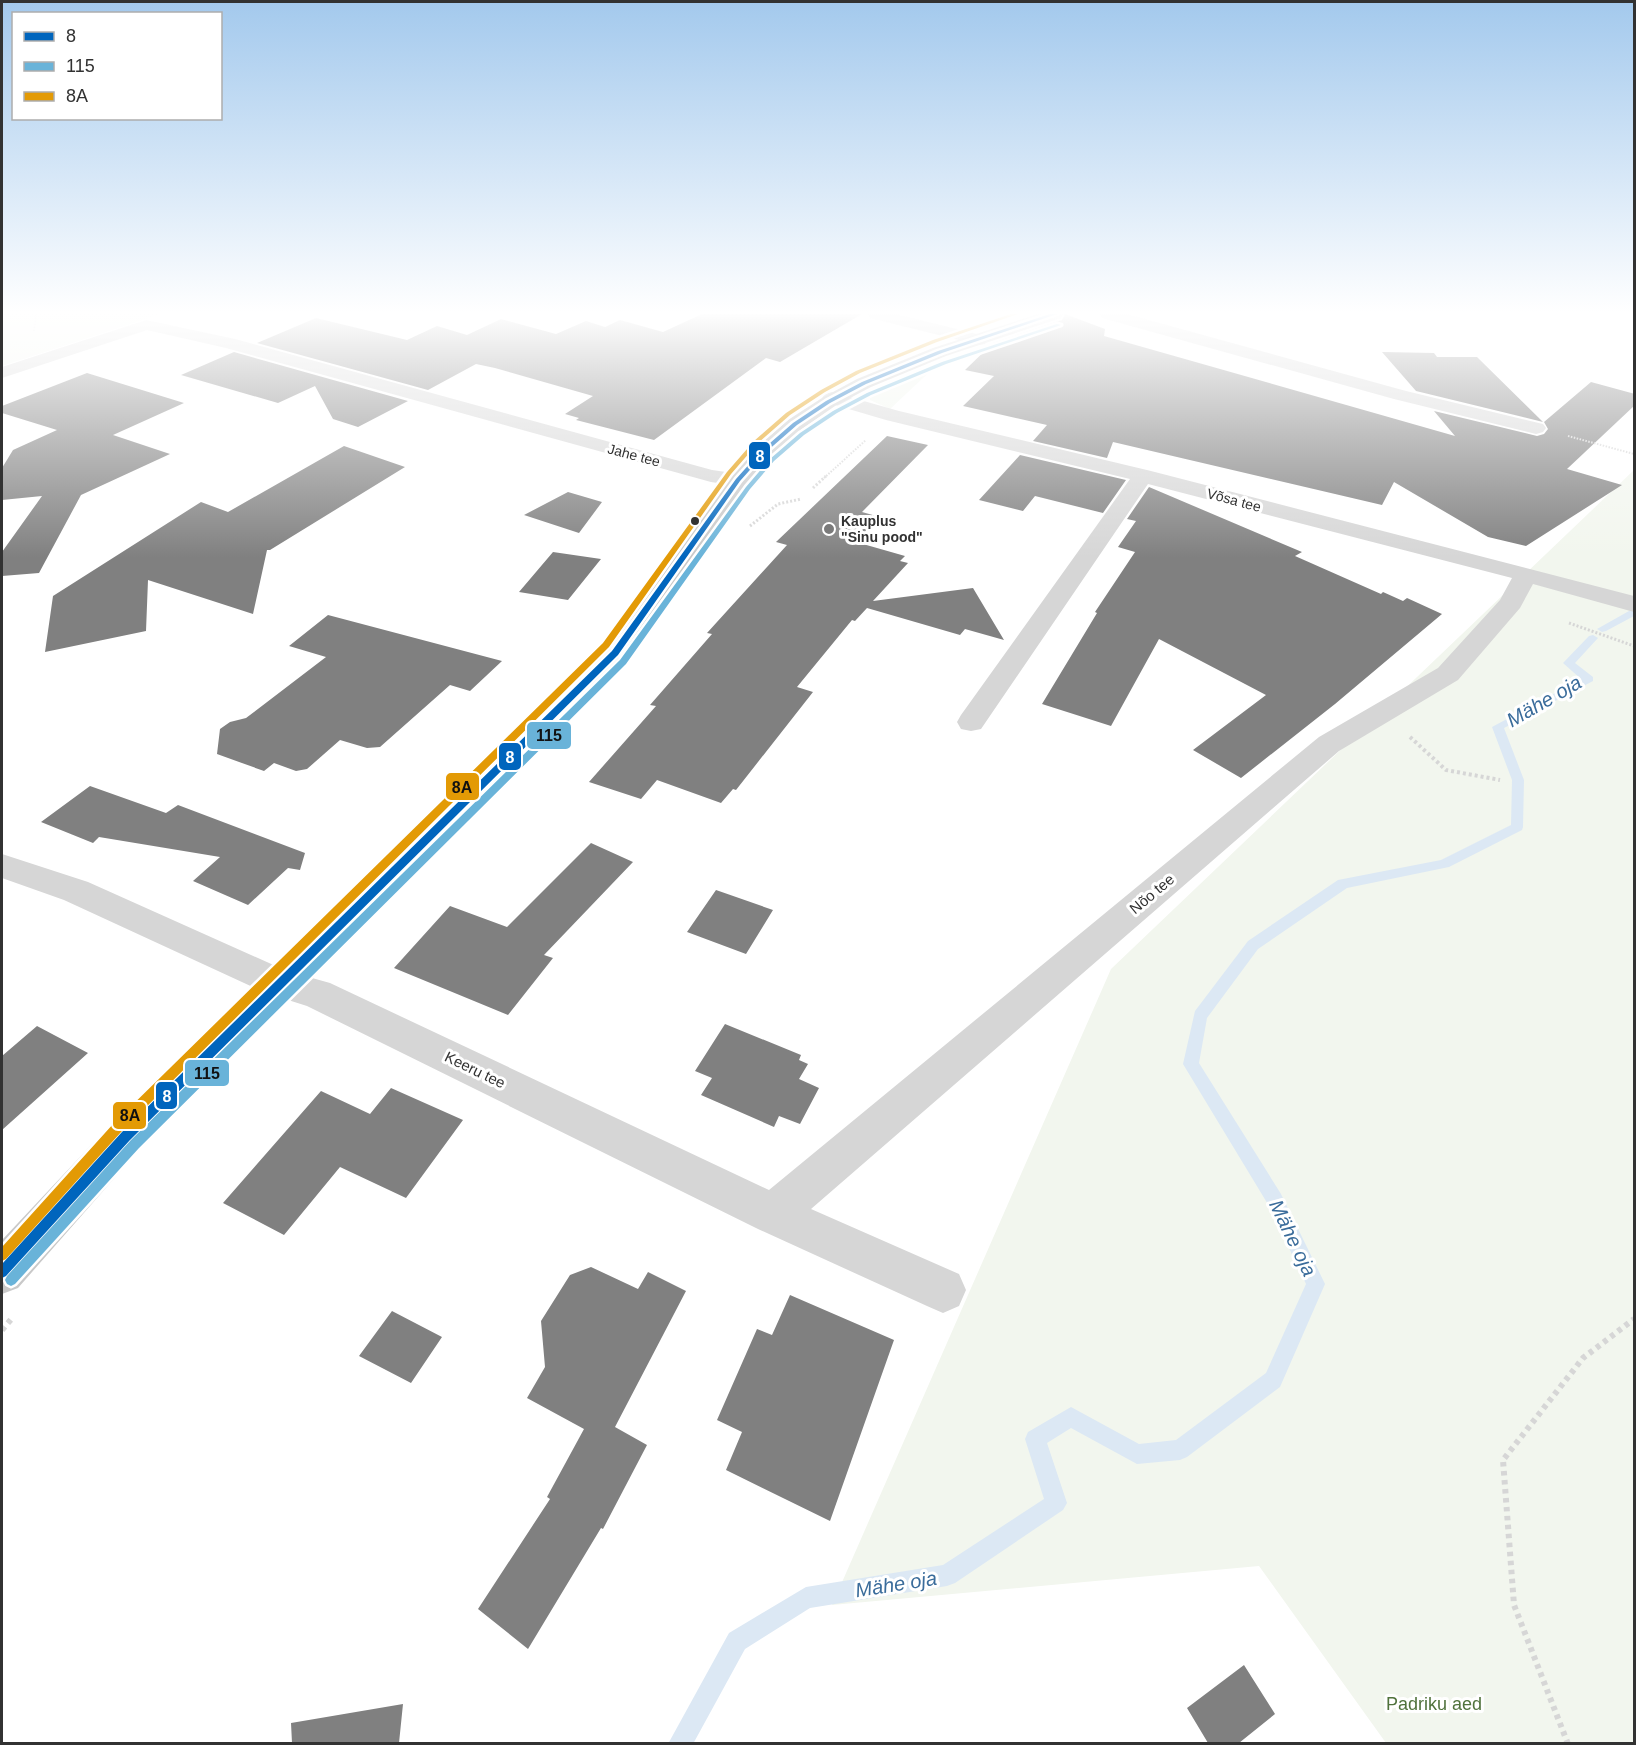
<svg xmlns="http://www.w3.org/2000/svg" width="1636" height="1745" font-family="Arial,sans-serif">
<rect width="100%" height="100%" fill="#fff"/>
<!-- green -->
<path fill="#f2f6ee" d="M 2,314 L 161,314 L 2,366 Z
M 940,362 L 890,409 L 870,400 L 869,392 L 874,389 Z
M 1634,470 L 1634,1743 L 1386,1743 L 1259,1566 L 832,1605 L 1111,969 Z"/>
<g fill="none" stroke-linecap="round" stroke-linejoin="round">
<!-- stream -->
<path fill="#dce8f4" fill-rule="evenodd" d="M 1634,610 L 1634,616 L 1606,631 L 1602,632 L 1597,629 L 1629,611 Z
M 1593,635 L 1598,638 L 1575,663 L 1593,677 L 1593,681 L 1504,728 L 1524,780 L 1523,827 L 1522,830 L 1449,867 L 1347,888 L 1258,949 L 1207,1018 L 1199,1063 L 1281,1194 L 1325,1284 L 1280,1387 L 1187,1457 L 1180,1460 L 1137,1464 L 1071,1428 L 1047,1443 L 1067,1503 L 1063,1510 L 955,1583 L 947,1586 L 810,1608 L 745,1649 L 693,1744 L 668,1744 L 729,1633 L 806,1587 L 943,1565 L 1044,1499 L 1025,1439 L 1028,1432 L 1071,1407 L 1139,1444 L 1176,1440 L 1266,1373 L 1306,1284 L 1269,1206 L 1183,1064 L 1195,1011 L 1248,941 L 1338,880 L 1441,860 L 1511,825 L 1512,780 L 1492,727 L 1581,679 L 1563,663 L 1589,636 Z"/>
</g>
<!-- building -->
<path fill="#808080" d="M 702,314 L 862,314 L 780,362 L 766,358 L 654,440 L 576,420 L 579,418 L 565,414 L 593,396 L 495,368 L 476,364 L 428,390 L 257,343 L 316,318 L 407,340 L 437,326 L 467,335 L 501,319 L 556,334 L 586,321 L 605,327 L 620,320 L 663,332 Z
M 1065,314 L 1105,329 L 1104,336 L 1455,436 L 1434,411 L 1537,436 L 1544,434 L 1548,429 L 1544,422 L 1591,382 L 1635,394 L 1635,405 L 1567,469 L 1622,485 L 1526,546 L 1488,537 L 1394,482 L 1382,505 L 1113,442 L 1107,458 L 1033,441 L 1047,425 L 963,406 L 994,376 L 965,370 L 993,343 L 1062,320 Z
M 234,352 L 408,401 L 358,427 L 333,419 L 315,386 L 278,403 L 181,375 Z
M 1382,352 L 1434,353 L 1437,357 L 1477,357 L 1543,422 L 1416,391 Z
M 87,373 L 184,403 L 113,435 L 170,454 L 81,495 L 39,573 L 2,576 L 2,552 L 42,496 L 2,500 L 2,468 L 13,450 L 57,430 L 2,413 L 2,406 Z
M 887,436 L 928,445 L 862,512 L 880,517 L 856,542 L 905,556 L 900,561 L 908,563 L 873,601 L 973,588 L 1004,640 L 965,629 L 960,635 L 867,608 L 855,621 L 852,620 L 797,687 L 813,692 L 736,790 L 733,789 L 721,803 L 657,780 L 641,799 L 589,782 L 656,706 L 650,705 L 712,634 L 707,633 L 787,545 L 776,542 Z
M 344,446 L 405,467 L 270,550 L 267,550 L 253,614 L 148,580 L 146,631 L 45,652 L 53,596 L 201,502 L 228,512 Z
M 1020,455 L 1126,480 L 1103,513 L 1035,496 L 1023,511 L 979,500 Z
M 1149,487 L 1302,552 L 1295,556 L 1381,594 L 1383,592 L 1403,601 L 1407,598 L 1442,614 L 1335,704 L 1241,778 L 1193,750 L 1266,695 L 1159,639 L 1111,726 L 1042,704 L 1097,613 L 1095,612 L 1135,552 L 1118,547 L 1136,521 L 1127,519 Z
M 568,492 L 602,502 L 579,533 L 524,515 Z
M 553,552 L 601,559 L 568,600 L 519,592 Z
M 328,615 L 502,661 L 470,691 L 450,685 L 380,747 L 367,748 L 340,740 L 307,769 L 296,771 L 274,763 L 264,771 L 217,754 L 220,729 L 230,722 L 246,718 L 326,657 L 289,646 Z
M 90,786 L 166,813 L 178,805 L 305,853 L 300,870 L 288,868 L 248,905 L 193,881 L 220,857 L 99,837 L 93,843 L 41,822 Z
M 591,843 L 633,862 L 544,955 L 553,958 L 508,1015 L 394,968 L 450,906 L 507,927 Z
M 716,890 L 773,910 L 746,954 L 687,932 Z
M 725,1024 L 801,1055 L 799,1060 L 808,1064 L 799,1079 L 819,1088 L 800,1124 L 779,1116 L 774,1127 L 701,1095 L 712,1078 L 695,1071 Z
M 37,1026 L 88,1053 L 2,1130 L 2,1056 Z
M 391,1088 L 463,1120 L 406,1198 L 340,1167 L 284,1235 L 223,1203 L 321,1091 L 370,1114 Z
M 591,1267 L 638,1289 L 648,1272 L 686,1291 L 615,1427 L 647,1445 L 603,1529 L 601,1528 L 528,1649 L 478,1609 L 550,1499 L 547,1497 L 584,1429 L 527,1398 L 545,1367 L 541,1321 L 570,1275 Z
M 790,1295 L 894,1340 L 830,1521 L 726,1470 L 742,1432 L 717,1420 L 757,1329 L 772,1335 Z
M 392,1311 L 442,1337 L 411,1383 L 359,1356 Z
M 1244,1665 L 1275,1714 L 1239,1743 L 1208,1743 L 1187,1708 Z
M 403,1704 L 399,1743 L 292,1743 L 291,1723 Z"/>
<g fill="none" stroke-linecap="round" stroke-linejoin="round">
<!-- path-far3 -->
<path stroke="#d6d6d6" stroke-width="2" stroke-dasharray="1.5 1.5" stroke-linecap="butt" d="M 34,331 L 36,314
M 1568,436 L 1634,454
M 824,478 L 866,440"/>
<!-- path-far2 -->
<path stroke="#d6d6d6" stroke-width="3" stroke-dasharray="2 2" stroke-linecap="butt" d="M 813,488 L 826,476
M 750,526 L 778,504 L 801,499
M 1569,623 L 1634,646"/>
<!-- path-far1 -->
<path stroke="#d6d6d6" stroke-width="4" stroke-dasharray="3 3" stroke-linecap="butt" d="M 1410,737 L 1446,770 L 1500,780"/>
<!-- path -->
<path stroke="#d6d6d6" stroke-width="6" stroke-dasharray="4.5 4.5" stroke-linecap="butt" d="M 2,1330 L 13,1317
M 1568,1744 L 1514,1605 L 1503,1460 L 1583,1358 L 1634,1319"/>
<!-- minor -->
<path fill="#d6d6d6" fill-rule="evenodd" d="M 868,314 L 896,314 L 985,336 L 988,340 L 985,344 L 979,345 L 870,318 Z
M 1100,314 L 1127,314 L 1406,391 L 1543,424 L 1546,428 L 1543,432 L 1536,434 L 1394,399 L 1102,318 Z
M 146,320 L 235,339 L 712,470 L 747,475 L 750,480 L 747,485 L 739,486 L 711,482 L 226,348 L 147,330 L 2,378 L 2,367 Z
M 832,392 L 899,411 L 1151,471 L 1634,596 L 1634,612 L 1533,584 L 1520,608 L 1458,680 L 1339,751 L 811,1209 L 959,1274 L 966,1290 L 959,1306 L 943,1313 L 927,1306 L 758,1229 L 307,1006 L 266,993 L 64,900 L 2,878 L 2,854 L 88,882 L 287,971 L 330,983 L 769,1190 L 1319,737 L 1438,668 L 1500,600 L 1512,578 L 1148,484 L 981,729 L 971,731 L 961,729 L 957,722 L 961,715 L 1130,479 L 886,420 L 825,402 L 822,398 L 825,394 Z"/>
<!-- major -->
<path fill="#c9c9c9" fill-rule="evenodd" d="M 1038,314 L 1063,314 L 1061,318 L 946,356 L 871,387 L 835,406 L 802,429 L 771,455 L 746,485 L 624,659 L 140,1149 L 18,1288 L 2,1294 L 2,1240 L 112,1123 L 606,647 L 731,476 L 757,447 L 788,420 L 822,398 L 857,379 L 933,348 Z"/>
<!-- bus-1 casing -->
<g stroke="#fff" stroke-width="5">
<path id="bus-1" d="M 1050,314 L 1057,314 L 942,353 L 866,384 L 830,403 L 797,425 L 766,452 L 740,481 L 618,655 L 130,1140 L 6,1276 L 2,1278 L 2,1264 L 122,1132 L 612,651 L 736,479 L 762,450 L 793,423 L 826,401 L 862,382 L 938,351 Z"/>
</g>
<!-- bus-2 casing -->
<g stroke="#fff" stroke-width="5">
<path id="bus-2" d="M 1057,324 L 1061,325 L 946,364 L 871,395 L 837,413 L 804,435 L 774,461 L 750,489 L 626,664 L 139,1148 L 15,1284 L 11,1286 L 7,1284 L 5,1280 L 7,1276 L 131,1140 L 620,660 L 746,487 L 770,459 L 800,433 L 833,411 L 867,393 L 942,362 Z"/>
</g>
<!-- bus-3 casing -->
<g stroke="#fff" stroke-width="5">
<path id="bus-3" d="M 1011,314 L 1018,314 L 937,342 L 860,373 L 825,392 L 790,415 L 758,443 L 731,474 L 609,647 L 122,1131 L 6,1259 L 2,1261 L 2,1247 L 114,1123 L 603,643 L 727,472 L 754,441 L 786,413 L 821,390 L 856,371 L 933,340 Z"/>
</g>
<!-- bus-1 -->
<use href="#bus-1" fill="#0065bd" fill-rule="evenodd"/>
<!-- bus-2 -->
<use href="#bus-2" fill="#69b3d9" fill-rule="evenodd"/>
<!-- bus-3 -->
<use href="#bus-3" fill="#e39a05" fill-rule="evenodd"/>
</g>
<!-- sky -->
<linearGradient id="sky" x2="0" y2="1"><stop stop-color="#a3c9ed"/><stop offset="0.56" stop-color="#fff"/><stop offset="1" stop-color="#fff" stop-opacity="0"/></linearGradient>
<rect width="1636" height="558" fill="url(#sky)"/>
<!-- markers -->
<circle fill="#323232" stroke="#fff" stroke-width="2" cx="695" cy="521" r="5"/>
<circle fill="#7a7a7a" stroke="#fff" stroke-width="2" cx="829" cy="529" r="6"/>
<g text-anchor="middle" stroke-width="6" stroke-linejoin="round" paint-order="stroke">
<!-- far-street labels -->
<g font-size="14" fill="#323232" stroke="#fff">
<text transform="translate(634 455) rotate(15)" y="5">Jahe tee</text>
<text transform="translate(1234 500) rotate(15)" y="5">Võsa tee</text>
</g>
<!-- far-poi labels -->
<g font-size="14" font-weight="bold" fill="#323232" stroke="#fff" text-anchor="start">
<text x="841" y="526">Kauplus<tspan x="841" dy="16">"Sinu pood"</tspan></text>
</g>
<!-- street labels -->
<g font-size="15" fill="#323232" stroke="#fff">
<text transform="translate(1152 894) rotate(-40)" y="5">Nõo tee</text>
<text transform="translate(475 1070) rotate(26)" y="5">Keeru tee</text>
</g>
<!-- near-park labels -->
<g font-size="18" fill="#50723c" stroke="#fff">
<text x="1434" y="1710">Padriku aed</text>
</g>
<!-- near-water labels -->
<g font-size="20" font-style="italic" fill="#3a6c9b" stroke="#fff">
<text transform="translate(1544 701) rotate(-30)" y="7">Mähe oja</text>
<text transform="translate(1293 1238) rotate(64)" y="7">Mähe oja</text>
<text transform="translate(896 1584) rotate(-9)" y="7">Mähe oja</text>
</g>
</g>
<g stroke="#fff" stroke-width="2">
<rect x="748" y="441" width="23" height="29" rx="6" fill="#0065bd"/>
<rect x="526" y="721" width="46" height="29" rx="6" fill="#69b3d9"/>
<rect x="498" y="742" width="24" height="29" rx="6" fill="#0065bd"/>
<rect x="445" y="772" width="35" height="29" rx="6" fill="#e39a05"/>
<rect x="184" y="1059" width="46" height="28" rx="6" fill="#69b3d9"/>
<rect x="155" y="1081" width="23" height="29" rx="6" fill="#0065bd"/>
<rect x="112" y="1101" width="35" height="29" rx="6" fill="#e39a05"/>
</g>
<g font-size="16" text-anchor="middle" font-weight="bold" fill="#fff">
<text x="760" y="462">8</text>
<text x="510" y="763">8</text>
<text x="167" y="1102">8</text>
</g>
<g font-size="16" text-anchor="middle" font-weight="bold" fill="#111">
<text x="549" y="741">115</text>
<text x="462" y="793">8A</text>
<text x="207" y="1079">115</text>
<text x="130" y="1121">8A</text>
</g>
<!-- border -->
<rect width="1636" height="1745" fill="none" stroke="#323232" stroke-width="6"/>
<!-- legend -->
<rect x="12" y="12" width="210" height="108" fill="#ffffff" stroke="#adadad" stroke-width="1.5"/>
<rect x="24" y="32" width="30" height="9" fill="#0065bd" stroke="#adadad" stroke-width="1.5"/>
<text x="66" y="42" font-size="18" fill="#323232">8</text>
<rect x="24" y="62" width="30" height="9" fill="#69b3d9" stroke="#adadad" stroke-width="1.5"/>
<text x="66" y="72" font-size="18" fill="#323232">115</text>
<rect x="24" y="92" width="30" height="9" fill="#e39a05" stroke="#adadad" stroke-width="1.5"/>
<text x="66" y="102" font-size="18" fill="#323232">8A</text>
</svg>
